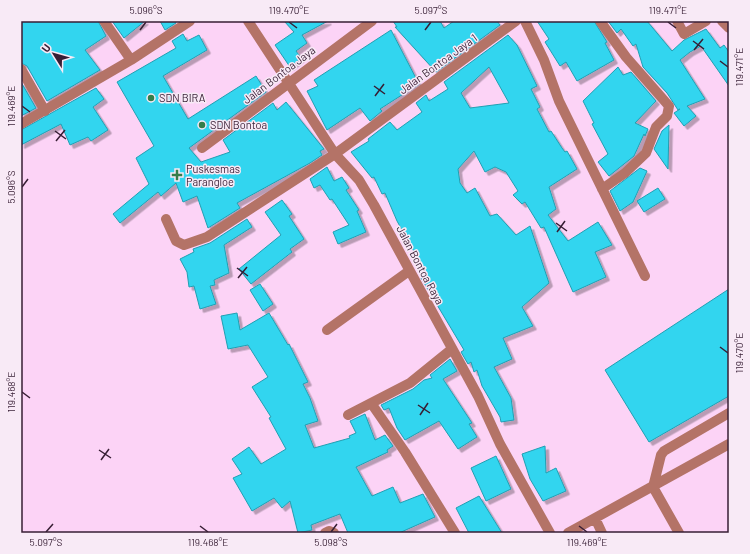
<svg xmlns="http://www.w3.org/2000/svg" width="750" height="554" font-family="Barlow,sans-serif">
<defs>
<filter id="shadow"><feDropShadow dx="3.5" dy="3.5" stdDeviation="0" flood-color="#0004"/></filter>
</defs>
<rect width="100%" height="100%" fill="#fcd3f6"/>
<!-- building -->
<path fill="#30d5ef" stroke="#229fb2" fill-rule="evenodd" filter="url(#shadow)" d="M 21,21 L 98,21 L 106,36 L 85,50 L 100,70 L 47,101 L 27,66 L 21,63 Z
M 112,21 L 145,21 L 124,38 Z
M 160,21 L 175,21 L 176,23 L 165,30 Z
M 284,21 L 328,21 L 302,35 L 307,43 L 296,51 L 301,58 L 290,67 L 275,45 L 294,32 Z
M 393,21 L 440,21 L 444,28 L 454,21 L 497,21 L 500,25 L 436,72 L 395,27 L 397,27 Z
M 537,21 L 594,21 L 607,42 L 605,43 L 614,60 L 577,81 L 566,62 L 560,66 L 545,42 L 549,39 Z
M 608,21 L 647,21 L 672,51 L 684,40 L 706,29 L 720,48 L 724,45 L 729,52 L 729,86 L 701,46 L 690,52 L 680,60 L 705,99 L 687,106 L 696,116 L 684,126 L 674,113 L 680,109 L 678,110 L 667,93 L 643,67 L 636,44 L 633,46 L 621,29 L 617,33 Z
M 391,30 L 419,84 L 380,109 L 382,111 L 370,121 L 360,108 L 327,130 L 307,91 L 318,86 L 314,80 Z
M 183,34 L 187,41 L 199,35 L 207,50 L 163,76 L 188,119 L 256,76 L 266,92 L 189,148 L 201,162 L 230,152 L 223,140 L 273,103 L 277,110 L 286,102 L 324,149 L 320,151 L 322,155 L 310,163 L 237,203 L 240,208 L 208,228 L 197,196 L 183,202 L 176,183 L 161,196 L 158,192 L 120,223 L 113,214 L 149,184 L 136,158 L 154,146 L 117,82 L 176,48 L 172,41 Z
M 508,35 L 517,45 L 537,86 L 531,89 L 540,107 L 537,109 L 549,132 L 551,131 L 562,148 L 565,152 L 567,151 L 577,169 L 549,187 L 556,209 L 548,215 L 568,241 L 598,222 L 612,245 L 595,252 L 606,277 L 573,292 L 544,227 L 541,228 L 525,202 L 522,204 L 513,195 L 518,191 L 506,172 L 495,167 L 485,172 L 474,151 L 458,169 L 460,183 L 467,193 L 475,188 L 490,216 L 497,214 L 516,235 L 530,226 L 549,283 L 522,307 L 533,326 L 503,338 L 512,359 L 494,367 L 511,398 L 514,420 L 501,422 L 500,417 L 482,386 L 477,370 L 474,372 L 471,362 L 468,364 L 461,352 L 464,350 L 421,278 L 427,275 L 397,221 L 385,193 L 382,194 L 374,177 L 372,178 L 351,152 L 369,141 L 368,139 L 390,122 L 397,130 L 422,112 L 416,103 L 426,95 L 429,101 L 448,89 L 444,82 ZM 489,67 L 509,103 L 470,108 L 461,93 Z
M 618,67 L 623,75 L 631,72 L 656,101 L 635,123 L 648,129 L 645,136 L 644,134 L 634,156 L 609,176 L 598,162 L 608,154 L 592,124 L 594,123 L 583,101 Z
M 21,82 L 36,108 L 21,116 Z
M 96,88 L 104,99 L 93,107 L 108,130 L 91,141 L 88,137 L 70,145 L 61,124 L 21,145 L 21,130 Z
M 669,125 L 668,169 L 654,149 L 662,131 Z
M 327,167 L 334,181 L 342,177 L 349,188 L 346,190 L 359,210 L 357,211 L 366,232 L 338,244 L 333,232 L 349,225 L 332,199 L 330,200 L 320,185 L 314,188 L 310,179 Z
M 640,168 L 647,171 L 633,202 L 620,211 L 610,191 Z
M 658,188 L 665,199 L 644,212 L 637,201 Z
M 282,200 L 292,214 L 289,216 L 304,239 L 290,249 L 292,252 L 251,284 L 239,269 L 281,235 L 265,212 Z
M 247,219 L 252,227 L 224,245 L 229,273 L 214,280 L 215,285 L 210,286 L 216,304 L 200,309 L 194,286 L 189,287 L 187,272 L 180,259 L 194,252 L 193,249 L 210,243 Z
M 260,284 L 273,304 L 263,311 L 250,290 Z
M 729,289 L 729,396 L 649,442 L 605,370 Z
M 237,313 L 240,330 L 269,313 L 288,345 L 289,344 L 308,382 L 303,384 L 310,398 L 318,421 L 305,425 L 314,448 L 350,438 L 349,436 L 356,433 L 350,421 L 365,414 L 375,440 L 385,435 L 393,446 L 387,450 L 388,452 L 356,467 L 372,496 L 393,487 L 400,503 L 423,494 L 435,517 L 399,533 L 348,533 L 340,514 L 311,525 L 312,530 L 298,533 L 290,501 L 282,508 L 274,498 L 252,511 L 233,478 L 242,474 L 232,459 L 249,447 L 261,464 L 286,449 L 269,418 L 271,417 L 252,387 L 268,377 L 248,345 L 228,349 L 221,316 Z
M 450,359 L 457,371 L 443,379 L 472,423 L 469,424 L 477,437 L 458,449 L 439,421 L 405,440 L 397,428 L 389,408 L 384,410 L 381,405 L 413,389 L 424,380 L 432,378 L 430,375 Z
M 545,446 L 546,473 L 556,468 L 566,491 L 543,501 L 530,479 L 522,454 Z
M 496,456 L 511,489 L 486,501 L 471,468 Z
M 479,496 L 502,533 L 469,533 L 456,508 Z"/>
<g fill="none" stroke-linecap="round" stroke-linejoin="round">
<!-- minor -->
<path stroke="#b47367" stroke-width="10" d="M 104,21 L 131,60
M 248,21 L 335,154 L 359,180 L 374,205 L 478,396 L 500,444 L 550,533
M 525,21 L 544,60 L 559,101 L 645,276
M 600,21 L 626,57 L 669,106 L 667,116 L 656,127 L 646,153 L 625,173 L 602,189
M 677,21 L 684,34 L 706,21
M 722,21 L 729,28
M 21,69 L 45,111
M 21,124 L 131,60 L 190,21
M 202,148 L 372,21
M 166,219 L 176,241 L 184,245 L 207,237 L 335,154 L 516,21
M 327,330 L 409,271
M 371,403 L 405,452 L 455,533
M 348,415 L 410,383 L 452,349
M 595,518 L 602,533
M 325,533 L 329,531 L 334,533
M 568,533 L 729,444
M 679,533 L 653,487 L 661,455 L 664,451 L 729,413"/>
</g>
<!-- ticks -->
<path fill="none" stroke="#371e34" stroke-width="1.5" d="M 289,22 L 297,28M 668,22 L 676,28M 140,30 L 146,22M 425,30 L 431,22M 693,41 L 704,49M 694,50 L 703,39M 720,61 L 728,67M 374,86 L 385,94M 375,96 L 384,84M 22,106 L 30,112M 55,131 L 66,139M 56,141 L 65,130M 22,187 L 28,179M 556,223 L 567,231M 557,232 L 565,221M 237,268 L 248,276M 238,278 L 247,267M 720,347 L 728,353M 22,392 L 30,398M 418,405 L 430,413M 420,415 L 428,403M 99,450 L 111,458M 101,460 L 109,449M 200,526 L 208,532M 579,526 L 587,532M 46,532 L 53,524M 331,532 L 337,524"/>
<!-- markers -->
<g fill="#347d4a" stroke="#f8eaf6" stroke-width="1.5">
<circle cx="151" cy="98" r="4"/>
<circle cx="202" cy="125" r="4"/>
<path d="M175 169h4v4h4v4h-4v4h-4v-4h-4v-4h4z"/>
</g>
<g text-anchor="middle" stroke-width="3" stroke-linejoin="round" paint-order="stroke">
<!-- street labels -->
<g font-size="11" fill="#371e34" stroke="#f8eaf6">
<text transform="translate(438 64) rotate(-36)" y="4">Jalan Bontoa Jaya 1</text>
<text transform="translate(279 75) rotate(-37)" y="4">Jalan Bontoa Jaya</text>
<text transform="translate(420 265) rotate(62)" y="4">Jalan Bontoa Raya</text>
</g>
<!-- poi labels -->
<g font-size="11" fill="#371e34" stroke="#f8eaf6" text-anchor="start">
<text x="159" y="102">SDN BIRA</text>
<text x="210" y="129">SDN Bontoa</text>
<text x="186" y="173">Puskesmas<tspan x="186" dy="13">Parangloe</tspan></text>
</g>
</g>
<!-- border -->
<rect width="750" height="554" fill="none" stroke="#f8eaf6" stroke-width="44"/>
<!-- north arrow -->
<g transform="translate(54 54) rotate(307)" stroke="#f8eaf6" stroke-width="3" paint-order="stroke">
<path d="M0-3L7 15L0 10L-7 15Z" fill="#371e34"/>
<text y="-6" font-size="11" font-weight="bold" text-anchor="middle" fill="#371e34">U</text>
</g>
<rect x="22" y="22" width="706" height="510" fill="none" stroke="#371e34" stroke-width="1.5"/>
<g font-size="10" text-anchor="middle" fill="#371e34">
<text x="146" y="14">5.096°S</text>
<text x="289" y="14">119.470°E</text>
<text x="431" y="14">5.097°S</text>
<text x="668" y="14">119.471°E</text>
<text transform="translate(739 67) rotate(-90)" y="4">119.471°E</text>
<text transform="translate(11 106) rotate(-90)" y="4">119.469°E</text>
<text transform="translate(11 187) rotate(-90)" y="4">5.096°S</text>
<text transform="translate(739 353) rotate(-90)" y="4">119.470°E</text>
<text transform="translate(11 392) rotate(-90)" y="4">119.468°E</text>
<text x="46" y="546">5.097°S</text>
<text x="208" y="546">119.468°E</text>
<text x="331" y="546">5.098°S</text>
<text x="587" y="546">119.469°E</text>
</g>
</svg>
